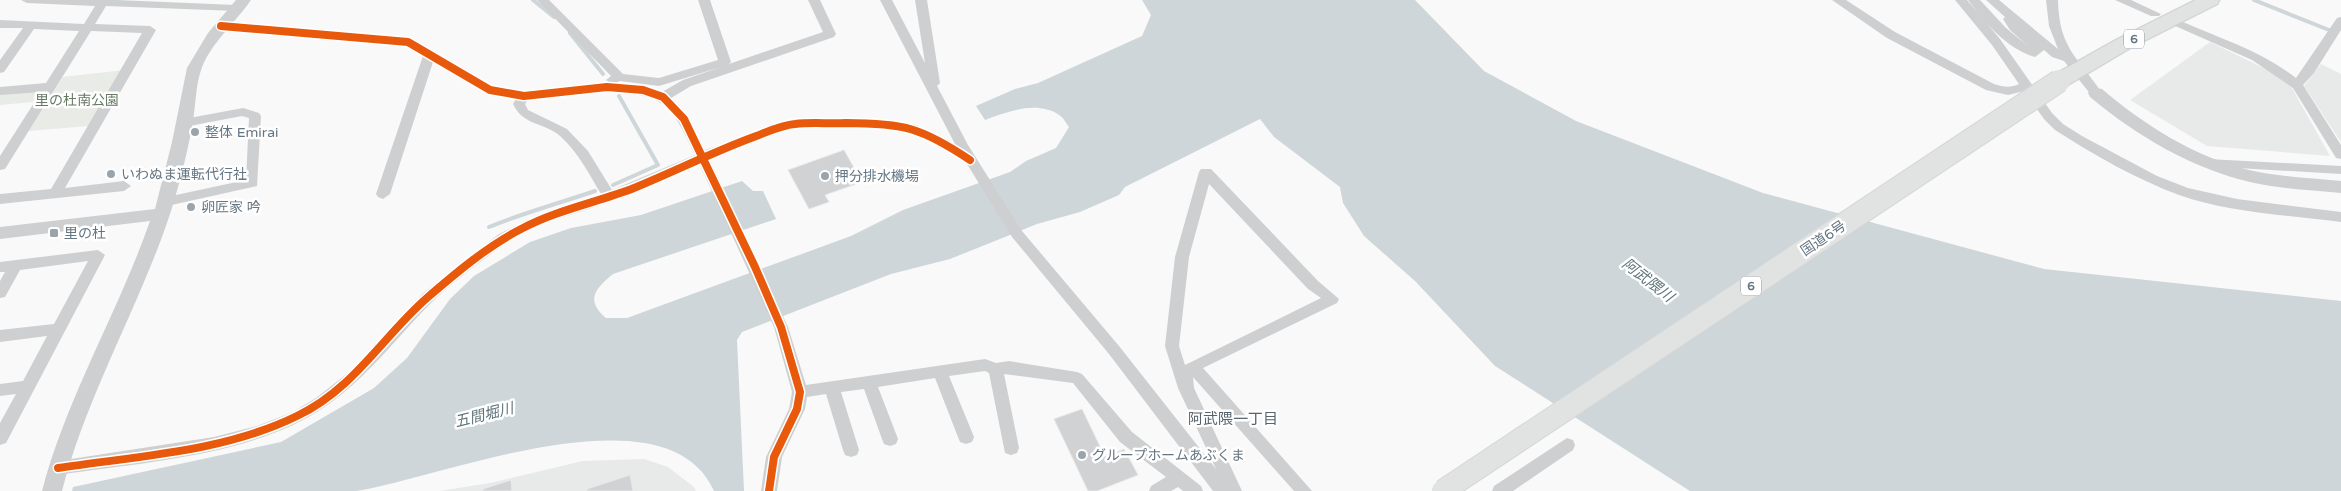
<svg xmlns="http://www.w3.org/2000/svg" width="2341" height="491" font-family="'Varela Round','Noto Sans JP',sans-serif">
<rect width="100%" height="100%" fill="#f9f9f9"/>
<!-- built -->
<path fill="#e8e9e9" d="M 2210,42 L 2278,75 L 2292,88 L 2330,156 L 2207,146 L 2130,100 Z
M 2321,64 L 2341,74 L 2341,142 L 2304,86 Z
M 644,459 L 668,467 L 694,487 L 696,491 L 439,491 L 490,483 L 583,461 Z"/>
<!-- green -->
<path fill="#e8ebe6" d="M 124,70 L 89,126 L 28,131 L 63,77 Z
M 37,91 L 33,102 L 0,105 L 0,94 Z"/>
<!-- water -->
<path fill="#ced6d9" d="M 1142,0 L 1415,0 L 1484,71 L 1576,121 L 1763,193 L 2044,269 L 2341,301 L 2341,491 L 1690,491 L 1495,366 L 1415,281 L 1364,236 L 1343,203 L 1340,187 L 1274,137 L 1260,119 L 1125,187 L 1119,195 L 1080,212 L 1037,224 L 950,259 L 891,274 L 742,332 L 737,340 L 744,491 L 714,491 C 667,384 440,478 356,491 C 329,491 297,491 269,491 C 203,491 138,491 72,491 L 73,487 L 281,442 L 374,388 L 407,358 L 450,299 L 474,276 L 530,242 L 571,228 L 641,215 L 742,181 L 753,191 L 763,191 L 776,219 L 613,274 C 595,289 585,300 606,318 L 627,318 L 851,236 L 903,210 L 1010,172 L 1026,161 L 1056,148 L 1069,127 C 1066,123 1063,117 1059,115 C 1037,100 1007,112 985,120 L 976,106 L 1015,89 L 1038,83 L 1142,36 L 1151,15 Z"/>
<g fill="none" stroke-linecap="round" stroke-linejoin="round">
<!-- stream -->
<path stroke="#ced6d9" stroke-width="4" d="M 533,0 L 554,17
M 2254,0 L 2329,30
M 570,33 L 603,74
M 613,185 L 658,165 L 619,96
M 489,227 C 523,213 560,203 595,191"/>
</g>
<!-- building -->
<path fill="#d0d2d3" stroke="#e8e8e8" d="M 844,150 L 862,182 L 825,195 L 829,202 L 809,209 L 788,170 Z
M 1082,409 L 1105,457 L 1124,449 L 1138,475 L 1097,491 L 1088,491 L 1054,419 Z
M 630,475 L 633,491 L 587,491 L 587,489 Z
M 511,480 L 512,491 L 483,491 L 483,489 Z"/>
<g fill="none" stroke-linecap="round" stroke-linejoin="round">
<!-- trunk casing -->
<g stroke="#d5d6d6" stroke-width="3">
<path id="trunk" d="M 2196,0 L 2219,0 L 2217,4 L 2130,48 L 2066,86 L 2059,87 L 2052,86 L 2049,81 L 2052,76 L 2116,40 Z"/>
</g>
<!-- minor -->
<path fill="#cecfd0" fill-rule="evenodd" d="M 21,0 L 117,0 L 236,5 L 242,8 L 236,11 L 106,6 L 95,24 L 150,26 L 156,30 L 65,188 L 124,181 L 131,186 L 124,191 L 0,204 L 0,194 L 51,189 L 142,33 L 91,31 L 5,169 L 0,170 L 0,156 L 41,92 L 0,95 L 0,87 L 46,83 L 79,31 L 34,29 L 4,72 L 0,73 L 0,60 L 23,28 L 0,28 L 0,20 L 84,24 L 95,6 L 27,3 Z
M 537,0 L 549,0 L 623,74 L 659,78 L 718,60 L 698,0 L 710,0 L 731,62 L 729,64 L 823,32 L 808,0 L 820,0 L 836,34 L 834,37 L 691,86 L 671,98 L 688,116 L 705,150 L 793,120 L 881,119 L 916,125 L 955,144 L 880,0 L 892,0 L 925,63 L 915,0 L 927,0 L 940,83 L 937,86 L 968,145 L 1022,231 L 1119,346 L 1216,469 L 1178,388 L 1165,346 L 1175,257 L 1199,172 L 1201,169 L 1211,169 L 1318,281 L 1339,299 L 1337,303 L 1203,368 L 1312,491 L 1294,491 L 1193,377 L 1194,388 L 1242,491 L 1213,491 L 1109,354 L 1012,237 L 967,164 L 936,143 L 909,132 L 881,127 L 794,128 L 709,158 L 788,327 L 806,385 L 985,359 L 996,363 L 1009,361 L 1077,372 L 1082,374 L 1132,432 L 1201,486 L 1203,491 L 1183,491 L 1178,487 L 1171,491 L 1149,491 L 1151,486 L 1166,477 L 1120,442 L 1073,383 L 1004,374 L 1019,448 L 1017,453 L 1011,455 L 1005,453 L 989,373 L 985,371 L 949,376 L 974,437 L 972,442 L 966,444 L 960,442 L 958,437 L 935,378 L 878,387 L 898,439 L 896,444 L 890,446 L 884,444 L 882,439 L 864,389 L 841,392 L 859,450 L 857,455 L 851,457 L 845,455 L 843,450 L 826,394 L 807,397 L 805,409 L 782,457 L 777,491 L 761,491 L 766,457 L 789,409 L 792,392 L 774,327 L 699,163 C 670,176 641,189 612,201 C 578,214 538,221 508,242 C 485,258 450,284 431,303 C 396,338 367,378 326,406 C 255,456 142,462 58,475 L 52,473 L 50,468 L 52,463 L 58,461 L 214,437 L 257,426 L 293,412 L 316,398 L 353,369 L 422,294 L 499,234 L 521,223 L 601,194 C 589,174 578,152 560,136 C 544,122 523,126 513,104 L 516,99 L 486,93 L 433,62 L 390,194 L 383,199 L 378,197 L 376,194 L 423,56 L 405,45 L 221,30 L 217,29 L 217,23 L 408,38 L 493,87 L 524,92 L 610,83 L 606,80 L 611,76 ZM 721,67 L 683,80 L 662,92 L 643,86 L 613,84 L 620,81 L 659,86 ZM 607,91 C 666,96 670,102 695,155 L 612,190 L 588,151 L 567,129 L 528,110 L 525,104 L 528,100 ZM 1209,184 L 1308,289 L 1321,298 L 1185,365 L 1179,346 L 1189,257 Z
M 1832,0 L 1846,0 L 1895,32 L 1994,84 C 2003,87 2011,88 2019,84 L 1992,45 L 1955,0 L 1967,0 L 2000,39 L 2052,113 L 2063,124 L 2082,136 L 2157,176 L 2188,188 L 2237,199 L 2341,212 L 2341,222 C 2288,215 2230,213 2179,195 C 2136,179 2094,155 2055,130 L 2044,119 L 2024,91 L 2008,95 L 1986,90 L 1887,38 Z
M 1968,0 L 1980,0 L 2006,28 L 2028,46 L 2010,30 L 2003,19 L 2005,17 L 1986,0 L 1999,0 L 2058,49 L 2049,26 L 2046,0 L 2058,0 C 2059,49 2078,57 2102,93 L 2100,96 L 2092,96 L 2064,61 L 2052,57 L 2044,50 L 2035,57 C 2007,49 1985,23 1968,0 Z
M 2115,0 L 2131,0 L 2161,14 L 2159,16 L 2151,16 Z
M 2341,17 L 2341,30 L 2314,73 L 2303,85 L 2341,145 L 2341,159 L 2336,158 L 2293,88 L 2252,60 L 2173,25 L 2179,21 L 2183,22 C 2222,39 2263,52 2296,78 L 2337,18 Z
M 243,108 L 259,113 L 261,116 L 257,186 L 167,206 L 162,204 L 160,201 L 162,198 L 246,180 L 249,118 L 242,116 L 184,127 L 178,123 L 184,119 Z
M 2208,159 L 2341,166 L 2341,174 L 2203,166 L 2202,163 L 2203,160 Z
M 98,250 L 105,255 L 6,443 L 0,445 L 0,423 L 16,394 L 0,396 L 0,384 L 23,381 L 47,336 L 0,342 L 0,330 L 54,324 L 88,261 L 20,270 L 5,297 L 0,298 L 0,281 L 5,272 L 0,272 L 0,262 Z
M 1567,438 L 1573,440 L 1575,445 L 1573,450 L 1513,491 L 1492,491 L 1494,486 Z"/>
<!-- tertiary -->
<path fill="#cecfd0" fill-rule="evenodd" d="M 236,0 L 251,0 C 235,23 213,41 202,67 C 195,86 196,107 192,127 C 185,164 175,202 162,237 C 130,323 85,402 62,491 L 42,491 C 67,396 118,313 150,221 L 0,239 L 0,227 L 155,209 L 172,142 L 187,68 L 208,33 Z
M 2096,88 L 2102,89 C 2144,125 2195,157 2249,170 C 2279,177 2311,178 2341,181 L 2341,193 C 2311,190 2280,189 2250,182 C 2191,168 2137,136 2090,97 L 2088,93 L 2090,89 Z"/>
<!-- trunk -->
<use href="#trunk" fill="#e1e2e2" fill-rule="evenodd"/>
<!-- trunk-bridge casing -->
<g stroke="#d5d6d6" stroke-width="24" stroke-linecap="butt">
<path id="trunk-bridge" d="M 1443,491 L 2059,81"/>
</g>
<!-- trunk-bridge -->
<use href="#trunk-bridge" stroke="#e1e2e2" stroke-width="22"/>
<!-- cycleway casing -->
<g stroke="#fff" stroke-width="11">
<path id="cycleway" d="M 221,26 L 408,42 L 490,90 L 524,96 L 607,87 L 643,90 L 663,97 L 684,119 L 755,267 L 781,327 L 800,392 L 797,409 L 774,457 L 769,491
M 58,468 C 137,456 224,452 297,416 C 354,389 383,336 428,297 C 457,272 489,245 523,228 C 557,210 598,202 634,188 C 673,172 711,153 751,138 C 765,133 781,125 795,124 C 812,122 829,124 846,123 C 904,123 922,128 970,160"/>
</g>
<!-- cycleway -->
<use href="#cycleway" stroke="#e8590c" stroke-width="8"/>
</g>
<!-- markers -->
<g fill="#99a4ac" stroke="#fff" stroke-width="2">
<circle cx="195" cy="132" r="5"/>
<circle cx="111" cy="174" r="5"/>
<circle cx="825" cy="176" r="5"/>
<circle cx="191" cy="207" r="5"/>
<rect x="49" y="228" width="10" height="10" rx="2.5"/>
<circle cx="1082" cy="455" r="5"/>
</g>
<g text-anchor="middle" stroke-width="5" stroke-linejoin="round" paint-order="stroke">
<!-- shield labels -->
<g fill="#fff" stroke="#939fa8" stroke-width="1">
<rect x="2124" y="29.5" width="20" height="19" rx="4"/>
<rect x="1741" y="276.5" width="20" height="19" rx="4"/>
</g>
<g font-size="12" font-weight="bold" fill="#657683">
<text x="2134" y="43">6</text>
<text x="1751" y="290">6</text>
</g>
<!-- park labels -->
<g font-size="14" fill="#687a64" stroke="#fff">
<text x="77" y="105">里の杜南公園</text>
</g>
<!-- poi labels -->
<g font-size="14" fill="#657683" stroke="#fff" text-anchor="start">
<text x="205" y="137">整体 Emirai</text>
<text x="121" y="179">いわぬま運転代行社</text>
<text x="835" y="181">押分排水機場</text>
<text x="201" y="212">卵匠家 吟</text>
<text x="64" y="238">里の杜</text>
<text x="1092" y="460">グループホームあぶくま</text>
</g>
<!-- street labels -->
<g font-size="14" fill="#657683" stroke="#fff">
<text transform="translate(1823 238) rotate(-34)" y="5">国道6号</text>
</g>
<!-- water labels -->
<g font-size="15" font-style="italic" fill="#60757c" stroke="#fff">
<text transform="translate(1648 280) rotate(38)" y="5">阿武隈川</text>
<text transform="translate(484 415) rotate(-14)" y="5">五間堀川</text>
</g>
<!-- neighbourhood labels -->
<g font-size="15" fill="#57646e" stroke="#fff">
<text x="1233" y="424">阿武隈一丁目</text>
</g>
</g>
</svg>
